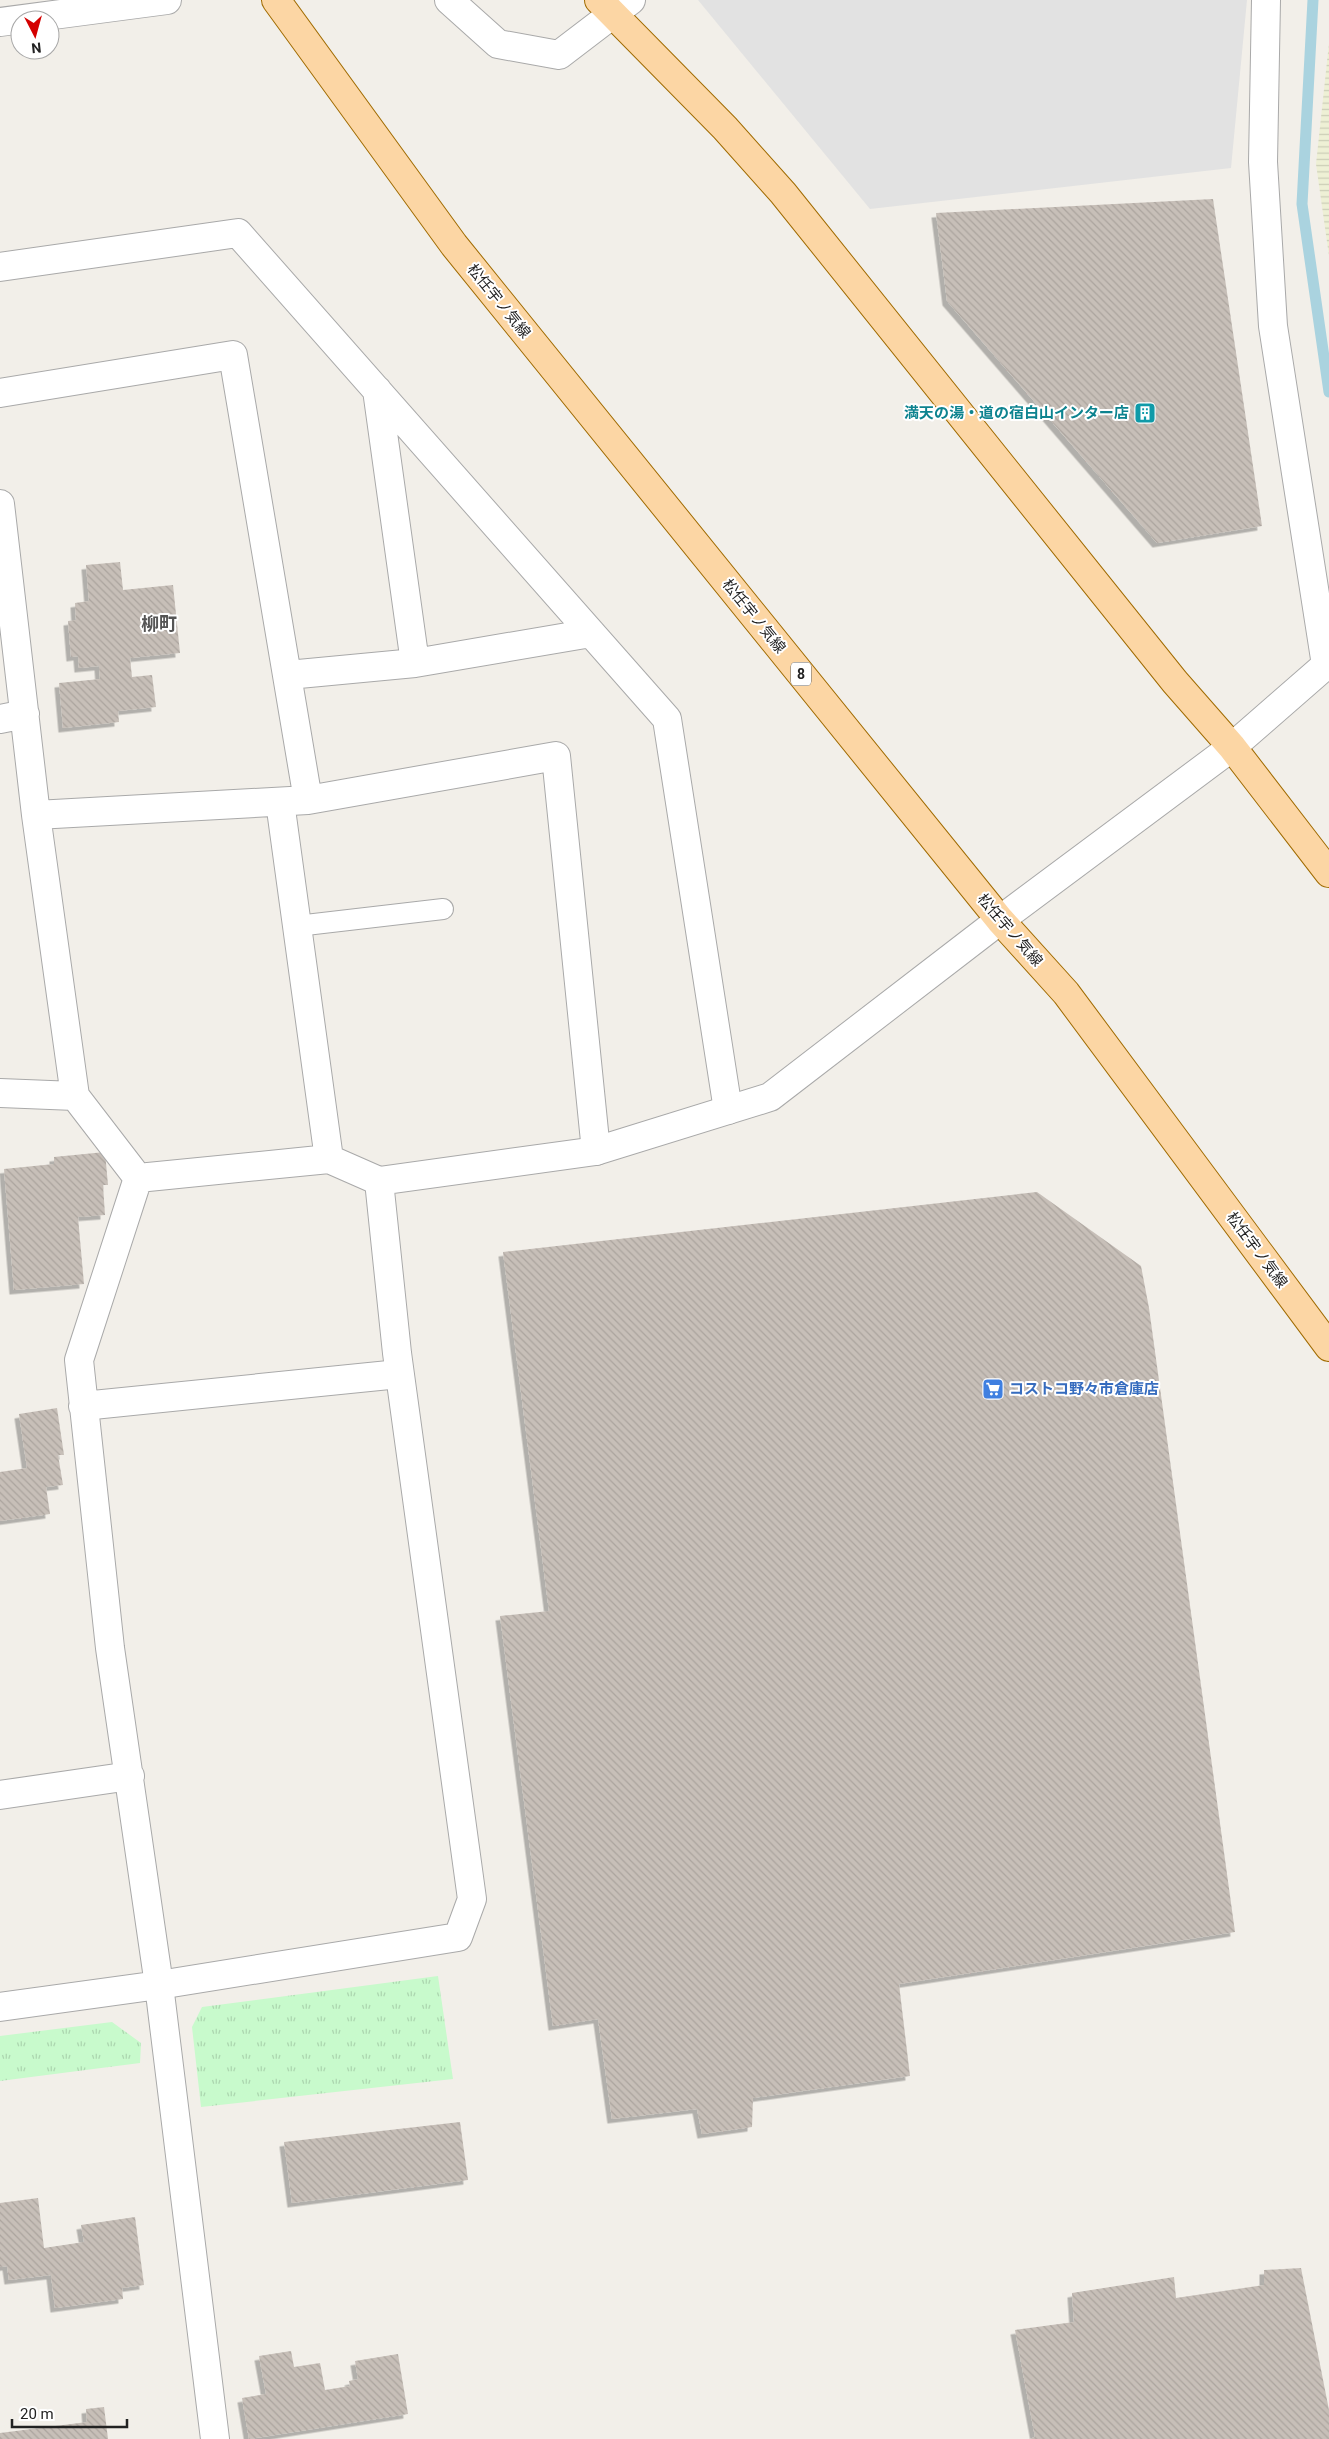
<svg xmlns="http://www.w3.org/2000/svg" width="1329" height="2439" font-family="Roboto,'Noto Sans JP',sans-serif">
<defs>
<pattern id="farmland-rules" width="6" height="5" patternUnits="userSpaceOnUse" patternTransform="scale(1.25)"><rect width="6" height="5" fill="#eef0d5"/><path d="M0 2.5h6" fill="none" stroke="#ccceb7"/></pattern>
<pattern id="park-tufts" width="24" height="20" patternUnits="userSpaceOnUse" patternTransform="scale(1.25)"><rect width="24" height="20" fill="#c8facc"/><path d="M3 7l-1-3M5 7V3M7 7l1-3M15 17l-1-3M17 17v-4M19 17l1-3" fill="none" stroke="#acd6af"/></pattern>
<pattern id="building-back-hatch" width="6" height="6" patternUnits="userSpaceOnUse" patternTransform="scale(1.25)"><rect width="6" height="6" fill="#c7bfb8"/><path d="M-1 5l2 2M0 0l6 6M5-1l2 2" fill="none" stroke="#aba49e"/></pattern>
<filter id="shadow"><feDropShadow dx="-4.5" dy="4.5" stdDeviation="0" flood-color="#0004"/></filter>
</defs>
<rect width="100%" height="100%" fill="#f2efe9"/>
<!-- farmland -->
<path fill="url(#farmland-rules)" d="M 1329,43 L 1329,256 L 1316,164 Z"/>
<!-- park -->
<path fill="url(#park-tufts)" d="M 438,1976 L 453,2079 L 201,2107 L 192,2027 L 202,2007 Z
M 112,2022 L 141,2043 L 140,2063 L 0,2081 L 0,2036 Z"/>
<!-- parking -->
<path fill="#e2e2e2" d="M 698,0 L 1247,0 L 1231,168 L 870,209 Z"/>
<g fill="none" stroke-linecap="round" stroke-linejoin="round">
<!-- stream -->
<path stroke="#aad3df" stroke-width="11" d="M 1313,0 L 1302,204 L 1329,392"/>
</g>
<!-- building -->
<path fill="url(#building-back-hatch)" filter="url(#shadow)" d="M 1213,199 L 1262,526 L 1157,543 L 947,301 L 936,213 Z
M 120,562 L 123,590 L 173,585 L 180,653 L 130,658 L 132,677 L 152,675 L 156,707 L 118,711 L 119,722 L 63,728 L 59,683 L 100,679 L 99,666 L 79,668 L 78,656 L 71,657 L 68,621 L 76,620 L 75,603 L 89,601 L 86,565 Z
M 105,1152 L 108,1185 L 103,1185 L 105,1215 L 78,1217 L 84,1284 L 14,1290 L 4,1169 L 54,1164 L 54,1157 Z
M 1037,1192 L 1141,1266 L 1149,1308 L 1235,1932 L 899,1984 L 910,2076 L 753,2098 L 752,2127 L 702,2134 L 697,2109 L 612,2119 L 598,2019 L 553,2026 L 500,1616 L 549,1611 L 503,1252 Z
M 57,1408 L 64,1455 L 58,1455 L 63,1485 L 46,1487 L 50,1514 L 0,1521 L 0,1472 L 27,1468 L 19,1414 Z
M 460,2122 L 468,2180 L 292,2203 L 284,2142 Z
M 38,2198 L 44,2248 L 84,2242 L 81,2225 L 135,2217 L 144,2285 L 122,2288 L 123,2299 L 55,2308 L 51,2275 L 9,2280 L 7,2266 L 0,2267 L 0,2203 Z
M 1301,2268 L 1329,2410 L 1329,2439 L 1030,2439 L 1035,2437 L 1015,2330 L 1074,2322 L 1072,2293 L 1174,2277 L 1176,2298 L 1264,2285 L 1264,2270 Z
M 291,2351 L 294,2367 L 320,2363 L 325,2390 L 350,2386 L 349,2381 L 358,2379 L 355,2361 L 398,2354 L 408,2414 L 249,2439 L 242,2398 L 266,2394 L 259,2356 Z
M 104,2407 L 108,2439 L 0,2439 L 0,2433 L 87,2422 L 86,2409 Z"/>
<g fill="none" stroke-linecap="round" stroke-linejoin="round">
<!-- service casing -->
<g stroke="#a9a9a9" stroke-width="22">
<path id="service" d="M 297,926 L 443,909"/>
</g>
<!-- minor casing -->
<g stroke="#a9a9a9" stroke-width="30">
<path id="minor" d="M 449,0 L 498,44 L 559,55 L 631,0
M 0,22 L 167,0
M 0,267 L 238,233 L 667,719 L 728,1110
M 377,390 L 415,663
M 0,393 L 233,355 L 308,800
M 0,504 L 36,815 L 75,1096 L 138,1178 L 79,1360 L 110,1648 L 159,1985 L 215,2439
M 288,675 L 415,663 L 591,633
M 0,719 L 25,714
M 1232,747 L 1326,665 L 1273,326 L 1263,162 L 1266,0
M 280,802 L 329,1159
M 36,815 L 308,800 L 556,756 L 596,1151
M 0,1093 L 75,1096
M 138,1178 L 329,1159 L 379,1181
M 83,1406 L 399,1374
M 0,1795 L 130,1776
M 0,2007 L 159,1985"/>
</g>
<!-- tertiary casing -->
<g stroke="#a9a9a9" stroke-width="30">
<path id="tertiary" d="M 159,1985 L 458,1937 L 472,1899 L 397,1353 L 379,1181 L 596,1151 L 770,1097 L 1000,920 L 1232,747"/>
</g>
<!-- primary casing -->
<g stroke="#a06b00" stroke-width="30">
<path id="primary" d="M 276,0 L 454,245 L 1000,920 L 1066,993 L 1329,1347
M 599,0 L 725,128 L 783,193 L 1175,682 L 1232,747 L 1329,873"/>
</g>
<!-- service -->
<use href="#service" stroke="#fff" stroke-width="20"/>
<!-- minor -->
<use href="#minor" stroke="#fff" stroke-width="28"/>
<!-- tertiary -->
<use href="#tertiary" stroke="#fff" stroke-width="28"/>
<!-- primary -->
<use href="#primary" stroke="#fcd6a4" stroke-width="28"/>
</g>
<!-- icons -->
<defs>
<g id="building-square" transform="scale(1.125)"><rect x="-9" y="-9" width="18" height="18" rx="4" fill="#0f9aa8" stroke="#fff"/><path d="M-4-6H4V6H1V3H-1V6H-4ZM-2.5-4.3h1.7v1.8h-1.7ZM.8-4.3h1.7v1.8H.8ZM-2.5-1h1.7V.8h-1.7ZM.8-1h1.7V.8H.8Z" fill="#fff"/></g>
<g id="supermarket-square" transform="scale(1.125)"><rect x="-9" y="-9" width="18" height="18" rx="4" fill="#3f7fe0" stroke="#fff"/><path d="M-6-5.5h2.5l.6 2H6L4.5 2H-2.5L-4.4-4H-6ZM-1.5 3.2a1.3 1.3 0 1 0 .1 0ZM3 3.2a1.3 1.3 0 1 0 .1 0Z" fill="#fff"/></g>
</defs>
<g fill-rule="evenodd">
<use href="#building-square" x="1145" y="413"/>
<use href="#supermarket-square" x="993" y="1389"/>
</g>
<g text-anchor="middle" stroke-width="4" stroke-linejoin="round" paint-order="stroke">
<!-- shield labels -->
<rect fill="#fff" stroke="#646464" stroke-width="1" x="791" y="662.5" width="20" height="23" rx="4"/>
<g font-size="14" font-weight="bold" fill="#222">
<text x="801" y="679">8</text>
</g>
<!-- street labels -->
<g font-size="15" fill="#222" stroke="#fff">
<text transform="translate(499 301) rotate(51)" y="5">松任宇ノ気線</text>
<text transform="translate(754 616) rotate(51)" y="5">松任宇ノ気線</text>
<text transform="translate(1010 930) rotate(49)" y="5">松任宇ノ気線</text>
<text transform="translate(1257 1250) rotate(53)" y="5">松任宇ノ気線</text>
</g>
<!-- culture labels -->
<g font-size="15" font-weight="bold" fill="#0d838f" stroke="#fff" text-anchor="end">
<text x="1129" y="418">満天の湯・道の宿白山インター店</text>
</g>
<!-- shop labels -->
<g font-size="15" font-weight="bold" fill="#366cbe" stroke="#fff" text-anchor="start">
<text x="1009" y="1394">コストコ野々市倉庫店</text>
</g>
<!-- quarter labels -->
<g font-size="18" font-weight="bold" fill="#555" stroke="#fff">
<text x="159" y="630">柳町</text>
</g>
</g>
<!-- north arrow -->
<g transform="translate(35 35) rotate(174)"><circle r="24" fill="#ffffff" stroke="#a7a7a7"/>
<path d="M0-4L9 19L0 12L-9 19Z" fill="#d40000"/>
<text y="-8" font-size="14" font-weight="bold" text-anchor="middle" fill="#222222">N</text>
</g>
<!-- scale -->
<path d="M12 2419v8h115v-8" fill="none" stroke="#222222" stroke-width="2.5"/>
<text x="20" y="2419" font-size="15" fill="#222222" stroke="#ffffff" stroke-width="4" paint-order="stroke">20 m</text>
</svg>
